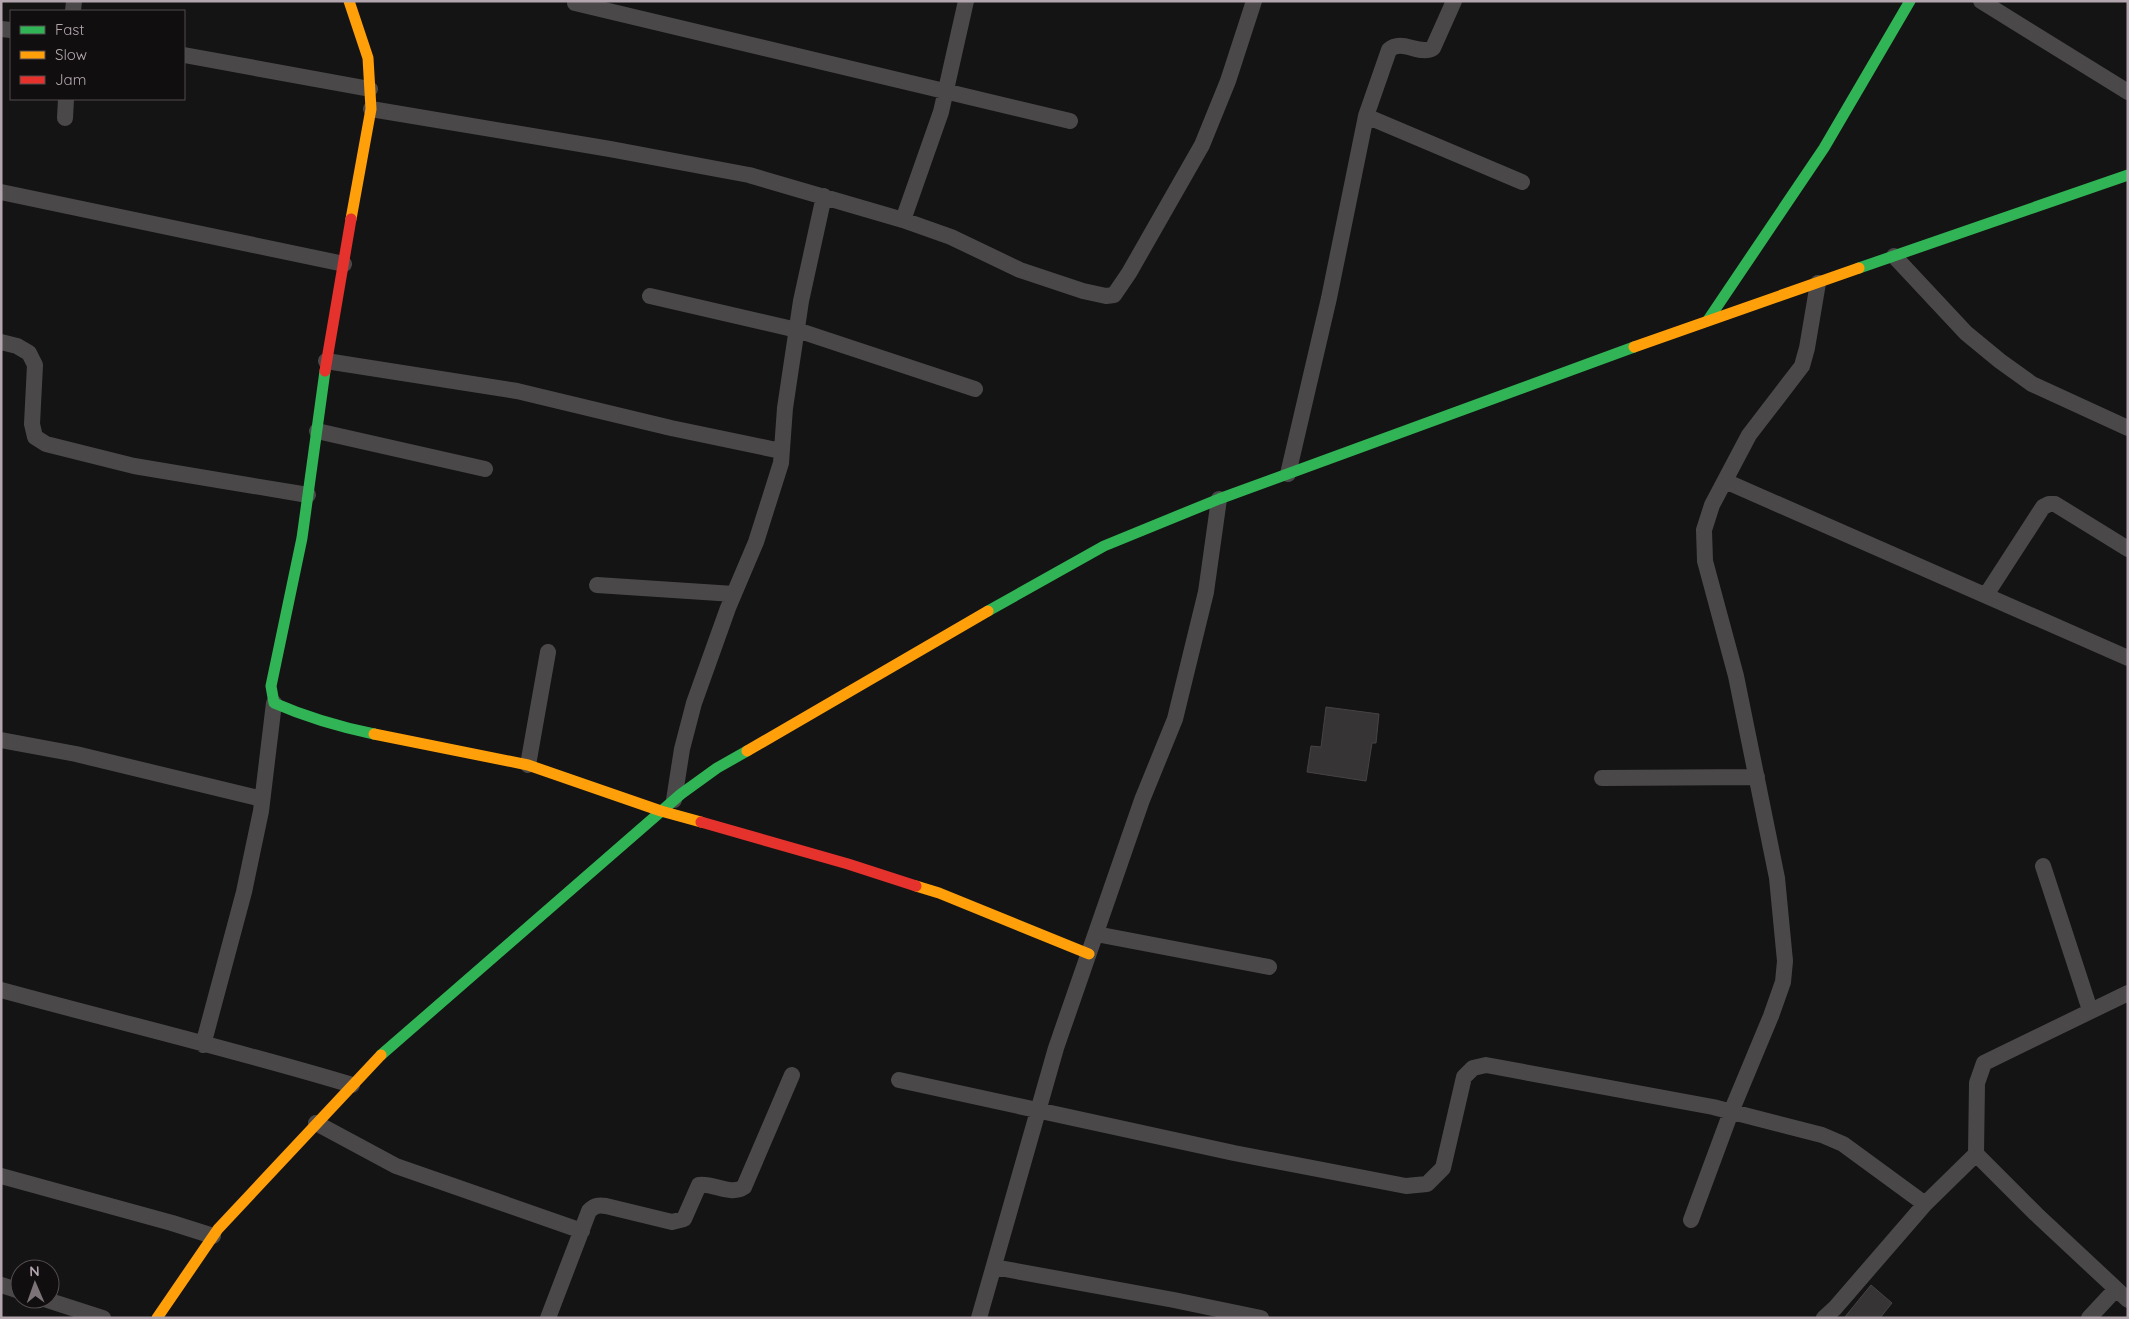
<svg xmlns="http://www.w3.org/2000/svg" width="2129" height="1319" font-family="Quicksand,sans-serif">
<rect width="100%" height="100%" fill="#141414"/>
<!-- building -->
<path fill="#363435" stroke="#474345" d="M 1326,707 L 1379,714 L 1376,743 L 1372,743 L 1366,781 L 1307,772 L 1311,746 L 1321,747 Z
M 1871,1285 L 1892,1303 L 1880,1318 L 1844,1318 Z"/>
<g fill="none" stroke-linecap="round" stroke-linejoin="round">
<!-- street -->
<path stroke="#4b484a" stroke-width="16" d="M 1981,1 L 2128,92
M 575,3 L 1070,121
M 73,11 L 74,1
M 1,29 L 11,30
M 184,55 L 370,89
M 371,109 L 610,149 L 749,175 L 903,220 L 951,237 L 1020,270 L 1083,291 L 1106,296 L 1114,295 L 1129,273 L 1202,145 L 1228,81 L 1254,1
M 1366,116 L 1522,182
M 65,118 L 66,99
M 1,192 L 344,264
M 903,220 L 941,112 L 966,1
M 1894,256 L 1966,333 L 2000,361 L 2032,384 L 2128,428
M 650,296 L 797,330 L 975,389
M 1,342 L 17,346 L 29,353 L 35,365 L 32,424 L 35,437 L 46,444 L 134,466 L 308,495
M 326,361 L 517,391 L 671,428 L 781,451
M 317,431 L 485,469
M 1288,474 L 1329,298 L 1366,116 L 1389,50 C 1402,38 1419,56 1433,48 L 1454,1
M 1725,481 L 2128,658
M 597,585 L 734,594
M 1986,595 L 2043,507 L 2049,504 L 2055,504 L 2128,549
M 1,740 L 76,754 L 262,799
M 528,765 L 548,652
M 1602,778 L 1757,777
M 674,800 L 682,749 L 694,703 L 728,608 L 756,542 L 781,463 L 785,408 L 801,301 L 824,196
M 2043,866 L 2090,1010
M 1096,934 L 1269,967
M 1,990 C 118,1022 236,1050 352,1085
M 203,1045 L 244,892 L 261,811 L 274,703
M 899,1080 L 1234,1153 L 1406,1186 L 1427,1184 L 1443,1168 L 1464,1077 L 1473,1068 L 1486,1065 L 1713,1107 L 1822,1135 L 1843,1144 L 1925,1204
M 316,1123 L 396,1166 L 582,1231
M 1976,1154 L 2036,1214 L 2128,1300
M 1,1176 L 172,1223 L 213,1236
M 1691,1220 L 1731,1112 L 1771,1016 L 1783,982 L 1785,961 L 1777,878 L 1736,676 L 1705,561 L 1704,530 L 1712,505 L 1749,435 L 1802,366 L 1807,348 L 1818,283
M 994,1267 L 1174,1300 L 1261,1318
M 1,1285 L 20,1291
M 44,1299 L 103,1318
M 548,1318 L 589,1211 C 595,1205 599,1205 606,1206 L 672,1222 L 684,1219 L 699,1185 C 714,1183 731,1196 744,1187 L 792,1075
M 979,1318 L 1056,1048 L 1142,800 L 1175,719 L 1206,592 L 1219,499
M 1824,1318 L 1835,1308 L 1925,1204 L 1976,1154 L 1977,1083 L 1984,1063 L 2128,993
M 2089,1318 L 2116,1289"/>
<!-- fast -->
<path stroke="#30b455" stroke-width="11" d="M 1859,268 L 2128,175
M 1708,320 L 1824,148 L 1910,1
M 325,371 L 302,538 L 271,686 L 274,703 C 306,717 340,727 374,734
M 988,611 L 1104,546 L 1219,499 L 1634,347
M 381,1055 L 681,794 L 717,768 L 747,751"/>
<!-- slow -->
<path stroke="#ff9f0a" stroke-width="11" d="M 349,1 L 368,58 L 371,109 L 351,219
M 1634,347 L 1859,268
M 374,734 L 528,765 L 661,811 L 701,822
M 747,751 L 988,611
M 916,886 L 939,893 L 1089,954
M 157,1318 L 218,1229 L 381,1055"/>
<!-- jam -->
<path stroke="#e5322d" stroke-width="11" d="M 325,371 L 351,219
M 701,822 L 848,864 L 916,886"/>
</g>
<!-- border -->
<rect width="2129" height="1319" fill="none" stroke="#b4a6af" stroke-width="5"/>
<!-- legend -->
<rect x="10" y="10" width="175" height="90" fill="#100e0f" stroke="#524b4f"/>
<rect x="20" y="26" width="25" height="8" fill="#30b455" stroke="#524b4f"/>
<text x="55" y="35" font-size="15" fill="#b4a6af">Fast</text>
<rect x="20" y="51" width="25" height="8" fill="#ff9f0a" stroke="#524b4f"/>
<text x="55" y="60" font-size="15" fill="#b4a6af">Slow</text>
<rect x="20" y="76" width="25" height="8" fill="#e5322d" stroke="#524b4f"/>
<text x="55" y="85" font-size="15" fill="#b4a6af">Jam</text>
<!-- north arrow -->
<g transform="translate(35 1284) rotate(358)"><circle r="24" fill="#100e0f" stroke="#524b4f"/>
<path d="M0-4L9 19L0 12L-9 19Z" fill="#7c7379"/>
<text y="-8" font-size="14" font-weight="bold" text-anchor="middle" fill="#b4a6af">N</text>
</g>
</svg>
